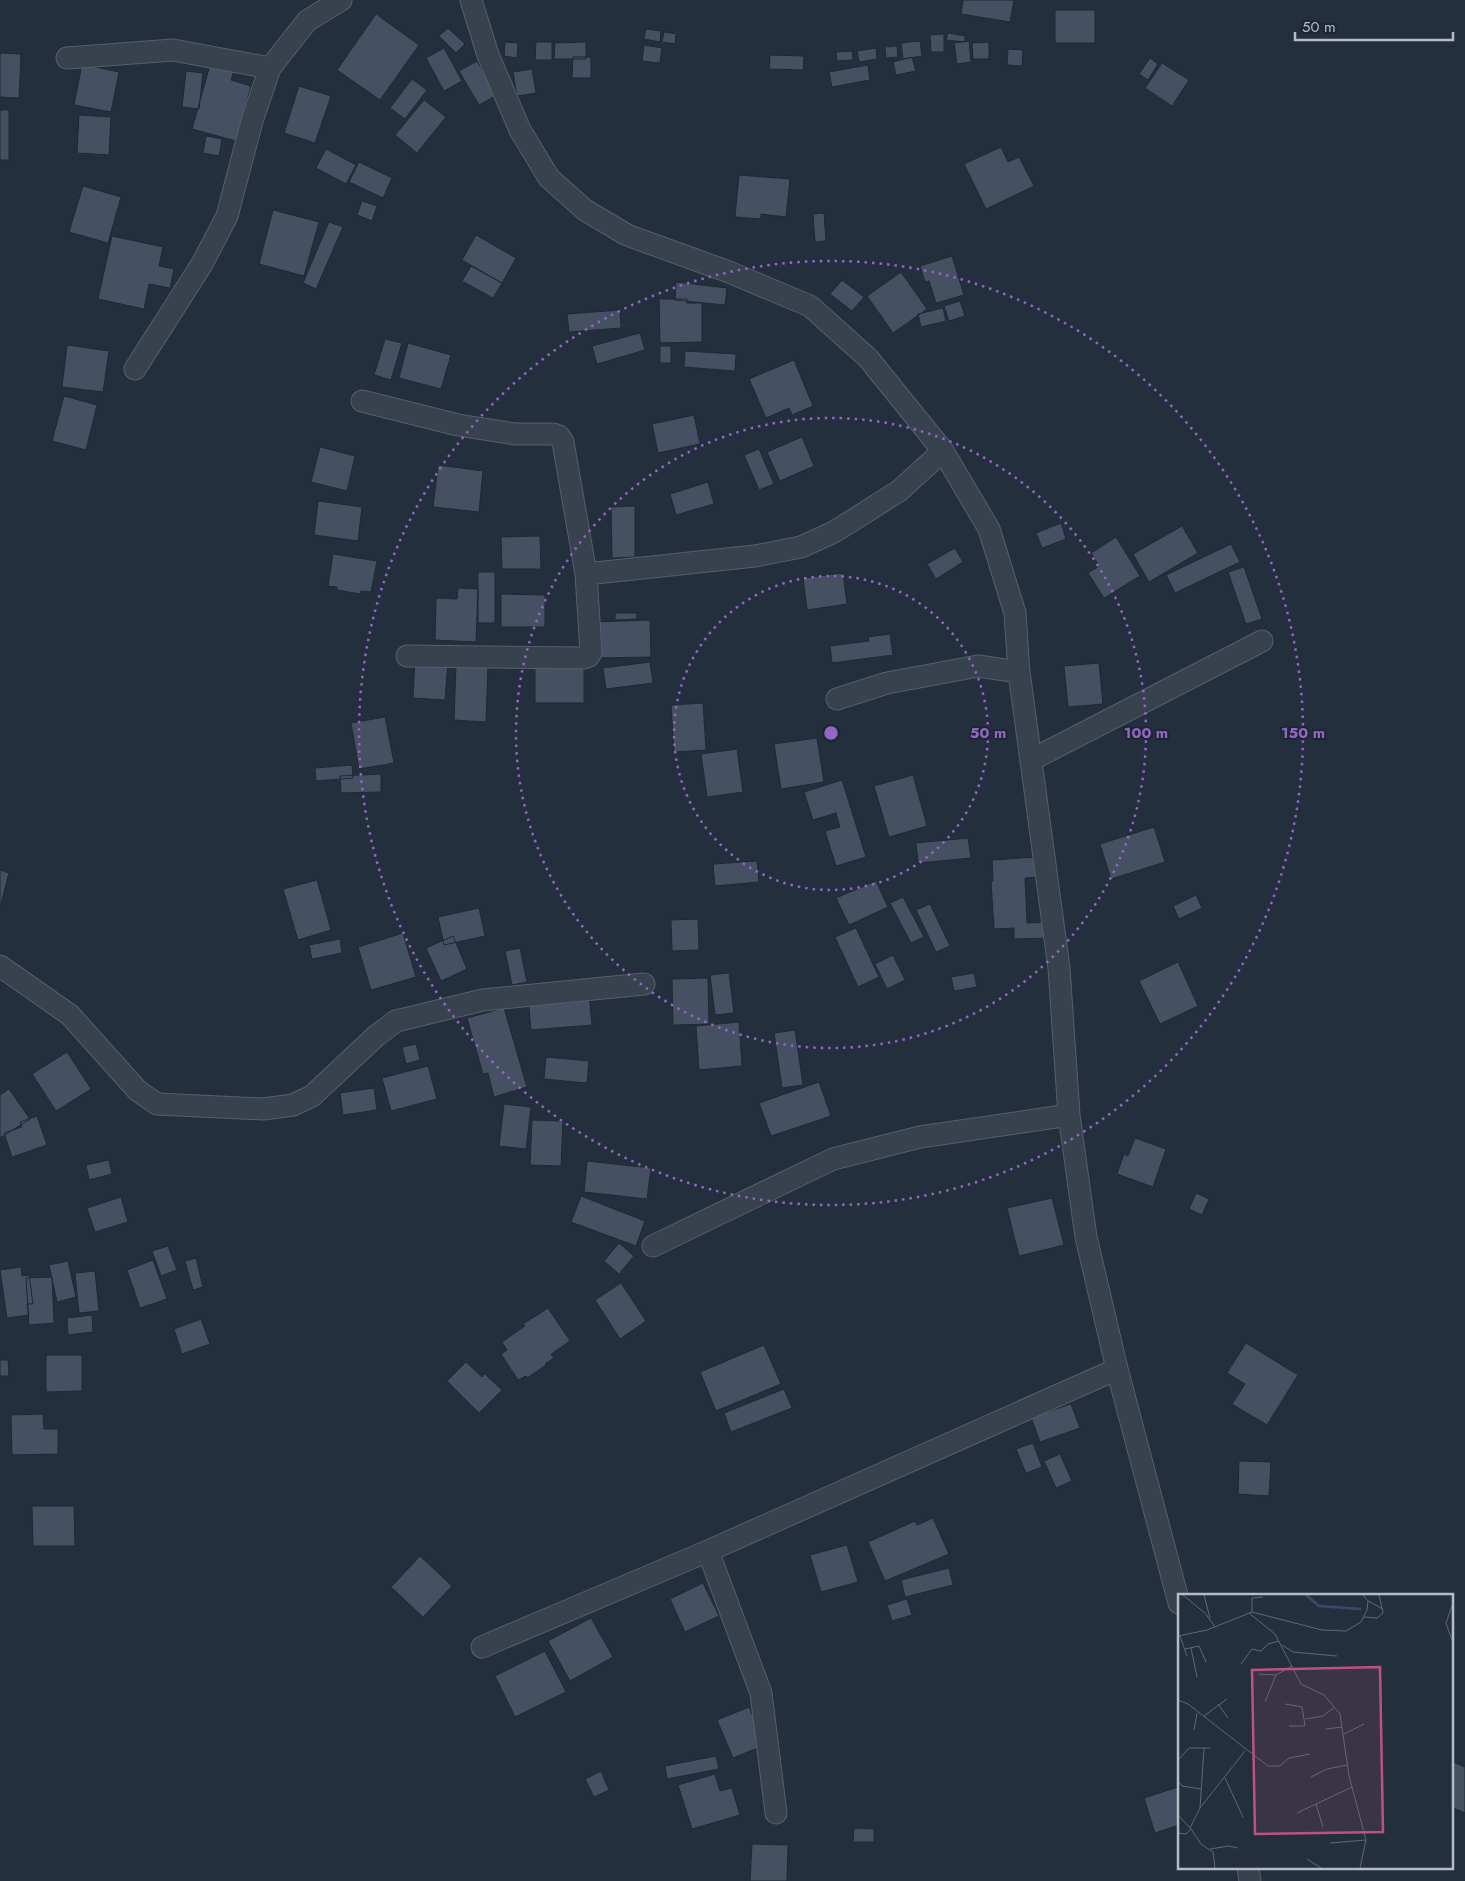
<svg xmlns="http://www.w3.org/2000/svg" width="1465" height="1881" font-family="Jost,sans-serif">
<rect width="100%" height="100%" fill="#242f3e"/>
<!-- building -->
<path fill="#455162" stroke="#1f2835" d="M 963,0 L 1014,0 L 1010,22 L 961,14 Z
M 1055,10 L 1095,10 L 1095,43 L 1055,43 Z
M 376,14 L 419,45 L 380,100 L 337,70 Z
M 448,28 L 465,44 L 456,53 L 439,36 Z
M 646,29 L 661,31 L 660,42 L 644,39 Z
M 664,32 L 676,34 L 675,44 L 662,42 Z
M 948,33 L 965,36 L 965,42 L 946,40 Z
M 944,34 L 944,52 L 931,52 L 930,35 Z
M 920,41 L 922,56 L 903,59 L 901,43 Z
M 969,41 L 971,62 L 957,64 L 954,43 Z
M 505,42 L 518,43 L 517,58 L 504,56 Z
M 536,42 L 552,42 L 552,60 L 535,60 Z
M 586,42 L 586,59 L 554,59 L 555,43 Z
M 989,42 L 989,59 L 973,59 L 972,43 Z
M 644,45 L 662,48 L 660,63 L 642,61 Z
M 897,46 L 898,57 L 886,58 L 885,47 Z
M 444,48 L 462,81 L 444,91 L 426,58 Z
M 876,48 L 877,59 L 859,62 L 857,51 Z
M 1008,49 L 1023,50 L 1022,66 L 1007,65 Z
M 852,51 L 853,60 L 837,61 L 836,52 Z
M 0,53 L 21,54 L 19,98 L 0,97 Z
M 770,55 L 804,56 L 803,70 L 769,69 Z
M 573,57 L 591,57 L 591,78 L 572,78 Z
M 912,57 L 916,71 L 896,75 L 893,62 Z
M 212,58 L 236,65 L 231,80 L 251,86 L 236,141 L 192,129 Z
M 1150,58 L 1158,64 L 1148,80 L 1139,74 Z
M 477,61 L 497,95 L 479,105 L 459,71 Z
M 1162,63 L 1189,80 L 1172,106 L 1145,88 Z
M 82,64 L 119,72 L 111,112 L 74,105 Z
M 868,65 L 870,80 L 832,87 L 829,72 Z
M 532,69 L 536,93 L 517,96 L 513,72 Z
M 186,71 L 203,73 L 199,109 L 182,107 Z
M 412,79 L 427,90 L 405,119 L 390,108 Z
M 299,86 L 331,96 L 315,143 L 284,133 Z
M 424,100 L 446,117 L 417,153 L 395,135 Z
M 0,110 L 9,110 L 9,160 L 0,160 Z
M 79,115 L 111,117 L 109,155 L 77,153 Z
M 206,136 L 222,139 L 219,156 L 203,153 Z
M 1001,147 L 1008,162 L 1019,157 L 1034,186 L 986,209 L 964,164 Z
M 326,149 L 356,165 L 346,184 L 316,168 Z
M 359,162 L 392,178 L 383,198 L 349,182 Z
M 739,175 L 790,179 L 786,217 L 761,214 L 761,219 L 735,217 Z
M 83,186 L 121,197 L 108,243 L 69,232 Z
M 362,201 L 377,206 L 372,221 L 357,215 Z
M 273,210 L 319,222 L 304,276 L 259,264 Z
M 824,213 L 826,241 L 815,242 L 813,214 Z
M 329,222 L 343,227 L 316,289 L 303,283 Z
M 476,235 L 516,258 L 502,283 L 462,260 Z
M 112,236 L 163,247 L 159,266 L 174,269 L 170,288 L 149,284 L 144,309 L 98,299 Z
M 952,256 L 964,295 L 936,303 L 929,281 L 925,282 L 920,266 Z
M 471,266 L 502,283 L 493,298 L 462,281 Z
M 901,272 L 927,309 L 893,333 L 867,296 Z
M 842,280 L 864,297 L 852,311 L 830,294 Z
M 676,282 L 727,288 L 725,305 L 675,300 Z
M 659,299 L 687,299 L 687,303 L 702,303 L 702,342 L 660,343 Z
M 960,301 L 965,316 L 949,321 L 944,306 Z
M 943,308 L 946,321 L 921,327 L 918,314 Z
M 620,310 L 621,328 L 569,332 L 567,314 Z
M 640,333 L 645,350 L 597,364 L 592,346 Z
M 385,339 L 402,343 L 391,380 L 374,375 Z
M 408,343 L 451,355 L 441,389 L 399,378 Z
M 67,345 L 109,351 L 103,392 L 62,387 Z
M 660,346 L 671,346 L 671,363 L 660,363 Z
M 685,351 L 736,354 L 735,371 L 684,367 Z
M 794,360 L 813,406 L 792,415 L 789,408 L 766,418 L 749,379 Z
M 64,396 L 97,405 L 86,450 L 52,441 Z
M 694,415 L 700,444 L 658,453 L 652,424 Z
M 802,437 L 814,466 L 780,481 L 767,452 Z
M 320,447 L 355,456 L 347,491 L 311,482 Z
M 759,449 L 774,484 L 759,490 L 744,455 Z
M 438,465 L 483,471 L 479,512 L 433,507 Z
M 708,482 L 714,504 L 676,515 L 670,494 Z
M 318,501 L 362,507 L 358,541 L 314,535 Z
M 635,506 L 635,557 L 612,558 L 611,507 Z
M 1061,523 L 1066,539 L 1042,548 L 1036,533 Z
M 1182,526 L 1198,553 L 1149,582 L 1133,554 Z
M 540,536 L 541,569 L 502,569 L 501,537 Z
M 1116,537 L 1140,576 L 1104,598 L 1088,573 L 1099,566 L 1091,553 Z
M 1231,544 L 1240,562 L 1175,593 L 1166,575 Z
M 955,548 L 963,562 L 936,579 L 927,564 Z
M 333,554 L 377,561 L 371,592 L 361,591 L 360,594 L 337,590 L 337,587 L 328,586 Z
M 1244,567 L 1262,619 L 1246,624 L 1228,572 Z
M 478,572 L 495,572 L 495,623 L 478,623 Z
M 843,573 L 847,604 L 807,610 L 803,578 Z
M 458,588 L 478,589 L 476,642 L 435,640 L 436,598 L 457,599 Z
M 501,594 L 545,595 L 545,627 L 501,627 Z
M 615,613 L 637,613 L 637,619 L 615,620 Z
M 650,620 L 651,657 L 596,658 L 595,622 Z
M 890,634 L 893,655 L 832,663 L 830,646 L 869,641 L 868,637 Z
M 415,659 L 448,661 L 445,700 L 413,698 Z
M 650,662 L 653,683 L 606,689 L 603,668 Z
M 1099,663 L 1103,704 L 1068,707 L 1064,666 Z
M 535,664 L 584,664 L 584,703 L 535,703 Z
M 456,665 L 488,666 L 486,722 L 454,720 Z
M 703,703 L 706,750 L 674,752 L 671,705 Z
M 385,717 L 394,763 L 359,769 L 351,723 Z
M 817,738 L 824,782 L 781,789 L 774,744 Z
M 737,749 L 743,792 L 707,797 L 701,754 Z
M 352,765 L 353,778 L 316,781 L 315,768 Z
M 381,774 L 381,792 L 341,793 L 340,776 Z
M 913,775 L 927,826 L 889,837 L 874,786 Z
M 842,780 L 866,857 L 836,866 L 825,831 L 840,827 L 836,813 L 813,820 L 804,792 Z
M 1154,827 L 1165,862 L 1111,879 L 1100,844 Z
M 968,838 L 971,858 L 918,863 L 916,843 Z
M 1036,857 L 1038,877 L 1025,878 L 1027,923 L 1047,922 L 1048,938 L 1014,939 L 1014,928 L 994,929 L 991,881 L 993,881 L 992,860 Z
M 757,861 L 759,882 L 715,886 L 713,864 Z
M 0,870 L 9,873 L 0,908 Z
M 317,880 L 331,930 L 298,940 L 283,889 Z
M 876,881 L 888,907 L 849,925 L 836,898 Z
M 1196,895 L 1202,908 L 1179,919 L 1173,906 Z
M 903,897 L 924,937 L 911,943 L 890,903 Z
M 930,904 L 950,946 L 936,952 L 916,910 Z
M 479,908 L 485,936 L 444,945 L 438,917 Z
M 698,919 L 699,950 L 672,951 L 671,920 Z
M 856,928 L 879,977 L 858,987 L 835,937 Z
M 403,933 L 416,977 L 371,990 L 358,947 Z
M 453,936 L 467,969 L 441,981 L 426,948 Z
M 340,939 L 342,953 L 312,959 L 309,945 Z
M 520,948 L 527,982 L 512,985 L 505,951 Z
M 893,955 L 905,980 L 887,989 L 875,964 Z
M 1178,962 L 1198,1006 L 1160,1024 L 1139,981 Z
M 729,973 L 734,1013 L 715,1015 L 710,975 Z
M 974,973 L 977,987 L 954,991 L 951,977 Z
M 708,978 L 709,1024 L 673,1025 L 672,979 Z
M 589,993 L 592,1025 L 531,1030 L 528,998 Z
M 504,1008 L 527,1087 L 494,1097 L 488,1073 L 483,1074 L 467,1018 Z
M 739,1022 L 742,1066 L 699,1070 L 696,1026 Z
M 795,1030 L 803,1085 L 782,1088 L 774,1033 Z
M 416,1044 L 420,1060 L 406,1064 L 402,1047 Z
M 67,1052 L 91,1089 L 56,1111 L 32,1074 Z
M 546,1057 L 589,1061 L 587,1083 L 544,1079 Z
M 428,1066 L 437,1099 L 391,1111 L 382,1078 Z
M 819,1082 L 831,1116 L 771,1136 L 759,1103 Z
M 374,1088 L 377,1110 L 343,1115 L 340,1093 Z
M 9,1089 L 30,1119 L 0,1138 L 0,1095 Z
M 504,1104 L 531,1107 L 526,1149 L 499,1146 Z
M 37,1116 L 47,1145 L 12,1157 L 4,1133 L 22,1127 L 20,1122 Z
M 532,1120 L 563,1121 L 561,1166 L 530,1165 Z
M 1135,1138 L 1166,1149 L 1153,1187 L 1117,1174 L 1124,1154 L 1128,1156 Z
M 109,1160 L 112,1174 L 89,1180 L 86,1165 Z
M 587,1161 L 651,1168 L 647,1199 L 584,1192 Z
M 1196,1193 L 1209,1199 L 1202,1215 L 1189,1209 Z
M 581,1196 L 645,1221 L 636,1246 L 571,1222 Z
M 121,1197 L 128,1222 L 95,1232 L 87,1208 Z
M 1052,1198 L 1064,1245 L 1019,1256 L 1007,1208 Z
M 619,1243 L 634,1256 L 619,1274 L 604,1261 Z
M 168,1246 L 177,1270 L 161,1276 L 152,1251 Z
M 196,1258 L 203,1287 L 193,1290 L 185,1261 Z
M 153,1260 L 167,1299 L 140,1308 L 127,1270 Z
M 68,1261 L 76,1297 L 57,1302 L 49,1265 Z
M 21,1267 L 22,1276 L 29,1275 L 33,1304 L 27,1304 L 29,1315 L 7,1318 L 0,1270 Z
M 95,1271 L 99,1311 L 79,1313 L 75,1273 Z
M 52,1277 L 54,1323 L 29,1325 L 26,1278 Z
M 621,1283 L 646,1321 L 620,1339 L 595,1300 Z
M 548,1308 L 570,1341 L 551,1354 L 554,1358 L 545,1364 L 546,1365 L 527,1378 L 526,1376 L 518,1380 L 501,1354 L 507,1350 L 502,1342 L 525,1326 L 523,1324 Z
M 92,1315 L 93,1332 L 68,1335 L 67,1318 Z
M 201,1319 L 210,1344 L 182,1354 L 174,1329 Z
M 1246,1343 L 1298,1375 L 1267,1425 L 1232,1404 L 1245,1384 L 1227,1373 Z
M 764,1345 L 781,1384 L 716,1411 L 700,1372 Z
M 46,1355 L 82,1355 L 82,1391 L 46,1392 Z
M 0,1360 L 8,1360 L 9,1376 L 0,1376 Z
M 466,1362 L 482,1377 L 485,1374 L 502,1390 L 479,1413 L 447,1381 Z
M 784,1389 L 792,1408 L 731,1432 L 724,1413 Z
M 1071,1404 L 1080,1428 L 1040,1442 L 1031,1417 Z
M 43,1414 L 44,1429 L 58,1429 L 58,1454 L 12,1455 L 11,1415 Z
M 1033,1443 L 1042,1467 L 1026,1473 L 1016,1449 Z
M 1060,1454 L 1072,1481 L 1056,1488 L 1044,1461 Z
M 1239,1461 L 1271,1462 L 1269,1496 L 1238,1494 Z
M 32,1506 L 74,1506 L 75,1546 L 33,1546 Z
M 933,1518 L 949,1554 L 885,1581 L 868,1542 L 915,1521 L 917,1525 Z
M 847,1545 L 858,1582 L 821,1592 L 810,1555 Z
M 420,1556 L 452,1586 L 423,1617 L 391,1587 Z
M 949,1568 L 953,1585 L 905,1597 L 901,1580 Z
M 703,1583 L 719,1616 L 685,1632 L 670,1599 Z
M 907,1599 L 912,1615 L 892,1621 L 887,1605 Z
M 591,1618 L 613,1657 L 570,1681 L 548,1641 Z
M 545,1651 L 566,1692 L 515,1717 L 495,1676 Z
M 749,1707 L 765,1745 L 733,1758 L 717,1720 Z
M 716,1756 L 719,1769 L 667,1779 L 665,1766 Z
M 1451,1761 L 1465,1767 L 1465,1813 L 1451,1807 Z
M 601,1771 L 609,1790 L 594,1797 L 585,1779 Z
M 715,1774 L 720,1791 L 732,1788 L 740,1815 L 692,1829 L 678,1785 Z
M 1178,1787 L 1179,1825 L 1155,1833 L 1144,1798 Z
M 854,1828 L 874,1829 L 874,1842 L 853,1842 Z
M 752,1844 L 788,1845 L 787,1881 L 750,1881 Z"/>
<g fill="none" stroke-linecap="round" stroke-linejoin="round">
<!-- minor casing -->
<g stroke="#565f6c" stroke-width="23">
<path id="minor" d="M 471,0 L 488,55 L 520,130 L 549,178 L 585,210 L 627,235 L 729,272 L 810,306 L 868,358 L 943,451 L 989,529 L 1015,613 L 1019,672 L 1059,968 L 1069,1115 L 1086,1237 L 1117,1369 L 1179,1603
M 67,58 L 173,50 L 270,68
M 135,369 L 202,264 L 227,216 L 252,121 L 270,68 L 307,21 L 341,0
M 362,401 L 458,425 L 515,434 L 553,434 L 559,436 L 563,442 L 586,574 L 591,652 L 589,656 L 584,658 L 407,656
M 586,574 L 755,556 L 801,547 L 834,532 L 899,491 L 943,451
M 837,699 L 887,683 L 978,666 L 1019,672
M 1031,760 L 1262,641
M 0,966 L 70,1015 L 138,1091 L 157,1104 L 263,1109 L 293,1105 L 312,1096 L 376,1036 L 396,1021 L 483,1000 L 644,984
M 653,1246 L 833,1159 L 920,1137 L 1069,1115
M 708,1551 L 761,1693 L 776,1813
M 482,1647 L 708,1551 L 1117,1369
M 1248,1867 L 1250,1881"/>
</g>
<!-- minor -->
<use href="#minor" stroke="#38414e" stroke-width="21"/>
</g>
<!-- distance rings -->
<g fill="none" stroke="#9266c3" stroke-width="2.5" stroke-dasharray="2.5 5">
<circle cx="831" cy="733" r="157"/>
<circle cx="831" cy="733" r="315"/>
<circle cx="831" cy="733" r="472"/>
</g>
<!-- overview -->
<g transform="translate(1178 1594)">
<rect width="275" height="275" fill="#242f3e"/>
<path fill="none" stroke="#394c67" stroke-width="2.5" d="M 128,1 L 141,12 L 183,15"/>
<path fill="none" stroke="#5e6776" stroke-width="1" d="M 5,1 L 27,19 L 37,33M 26,1 L 32,24M 190,7 L 205,15M 275,9 L 268,29 L 275,49M 74,18 L 74,4 L 85,3M 71,19 L 97,40 L 123,90 L 146,101 L 162,120 L 171,182 L 188,246 L 182,274M 186,23 L 199,24 L 205,19 L 201,1M 0,42 L 29,36 L 74,18 L 144,36 L 168,37 L 183,28 L 189,16 L 190,7 L 185,1M 2,42 L 9,62M 104,51 L 115,58 L 159,62M 13,54 L 19,83M 7,55 L 21,52 L 28,68M 63,70 L 74,55 L 83,57 L 90,50 L 101,47M 80,80 L 98,81M 0,106 L 10,110 L 90,172 L 102,172 L 111,164 L 132,160M 87,108 L 98,81 L 114,72M 40,110 L 50,124M 107,110 L 124,113 L 125,119 L 127,132 L 111,132M 26,122 L 49,105M 127,125 L 145,122 L 157,113M 148,135 L 164,133M 16,136 L 19,119M 166,140 L 186,130M 0,166 L 11,154 L 32,154M 133,183 L 149,175 L 169,171M 47,184 L 65,223M 0,187 L 4,192 L 23,195M 138,210 L 145,233M 22,214 L 67,157M 119,219 L 174,193M 0,221 L 13,235 L 8,240 L 0,239M 12,234 L 22,214 L 26,154M 13,235 L 23,250 L 35,258 L 37,274M 152,249 L 188,246M 32,255 L 51,252 L 60,254M 129,265 L 143,274"/>
<path fill="#bd5182" fill-opacity="0.15" stroke="#bd5182" stroke-width="2.5" d="M 202,73 L 205,238 L 77,240 L 74,76 Z"/>
<rect width="275" height="275" fill="none" stroke="#b4bcc9" stroke-width="2.5"/>
</g>
<circle cx="831" cy="733" r="8" fill="#9266c3" stroke="#1d2633" stroke-width="2.5"/>
<g font-size="15" text-anchor="middle" font-weight="bold" fill="#9266c3" stroke="#1d2633" stroke-width="4" stroke-linejoin="round" paint-order="stroke">
<text x="988" y="738">50 m</text>
<text x="1146" y="738">100 m</text>
<text x="1303" y="738">150 m</text>
</g>
<!-- scale -->
<path d="M1295 32v8h158v-8" fill="none" stroke="#b4bcc9" stroke-width="2.5"/>
<text x="1302" y="32" font-size="15" fill="#b4bcc9" stroke="#1d2633" stroke-width="4" paint-order="stroke">50 m</text>
</svg>
